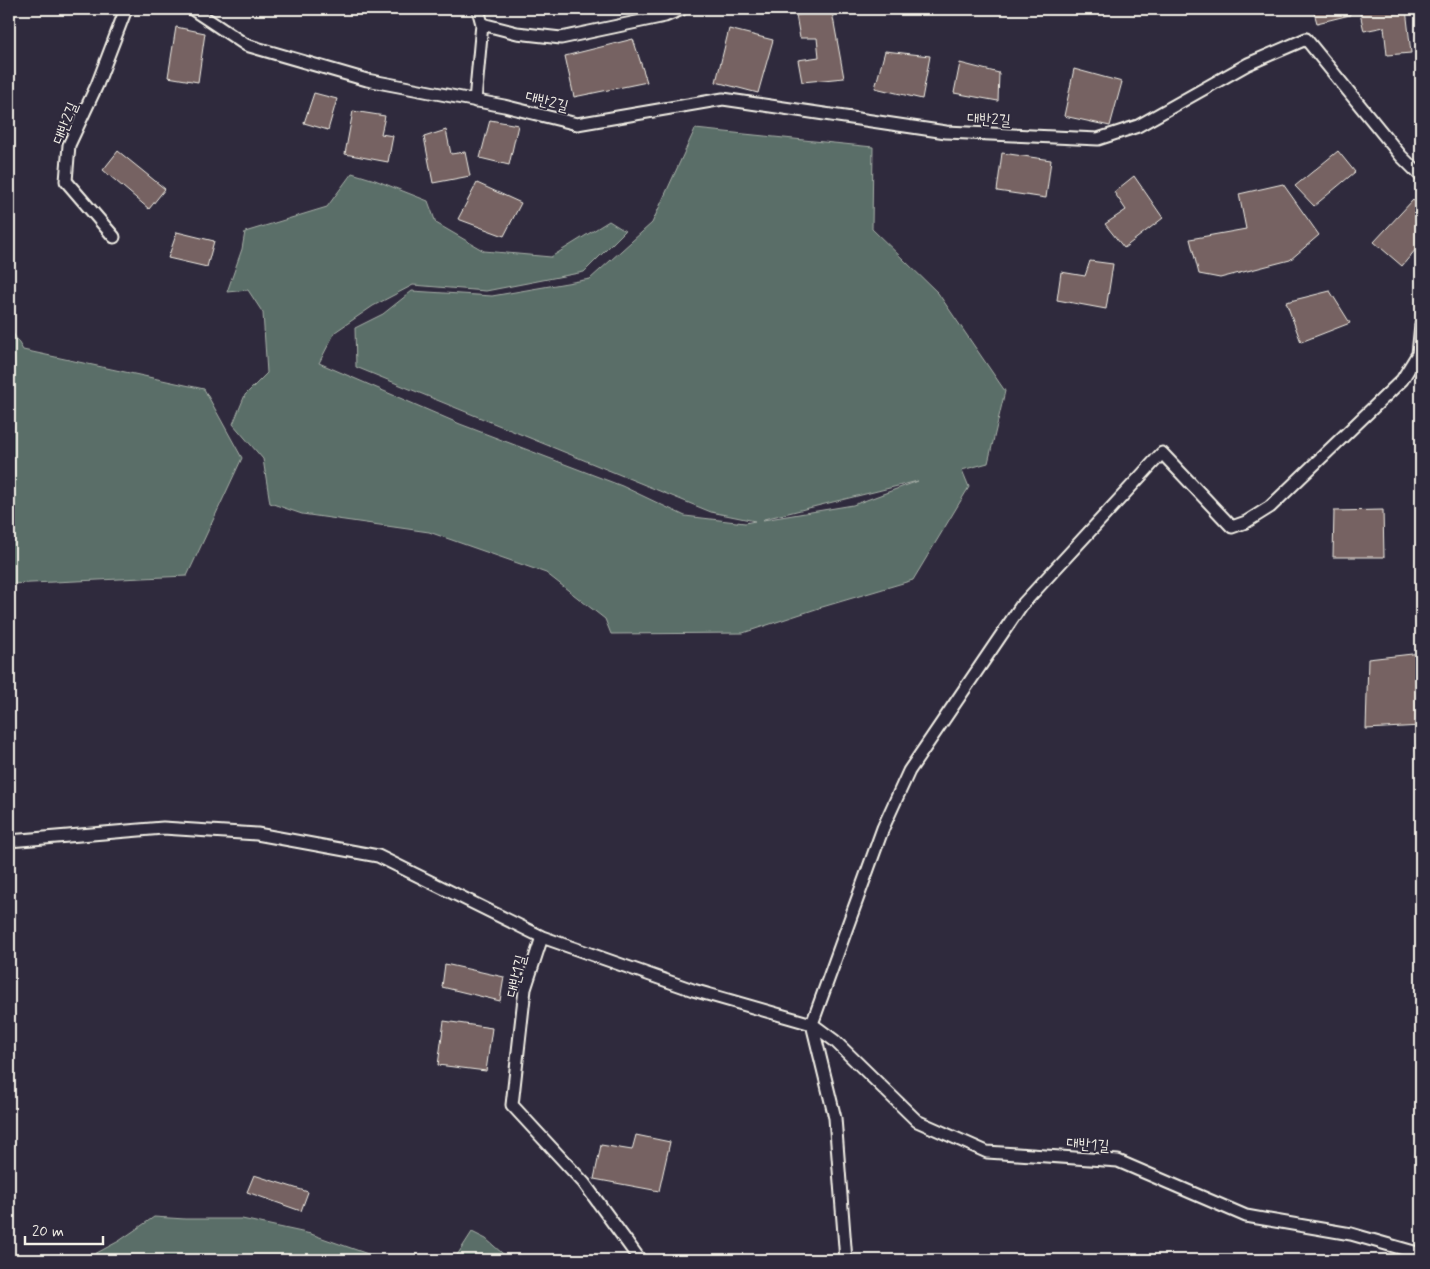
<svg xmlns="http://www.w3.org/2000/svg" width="1430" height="1269" font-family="Mynerve,'Poor Story',sans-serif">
<rect width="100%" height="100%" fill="#2f2a3d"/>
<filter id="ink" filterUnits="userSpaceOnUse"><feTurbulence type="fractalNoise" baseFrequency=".02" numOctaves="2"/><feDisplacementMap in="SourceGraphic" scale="10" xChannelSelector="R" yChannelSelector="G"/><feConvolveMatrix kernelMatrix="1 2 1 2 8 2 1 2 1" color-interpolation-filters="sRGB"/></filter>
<g filter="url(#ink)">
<!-- green -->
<path fill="#5a6e68" stroke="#a7b0a8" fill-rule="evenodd" d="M 695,129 L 873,147 L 872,229 L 938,293 L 1005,391 L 988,463 L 962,470 L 969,487 L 913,580 L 819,608 L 743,633 L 611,634 L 605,619 L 546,573 L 429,532 L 302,514 L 270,503 L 263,459 L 233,424 L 245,395 L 267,373 L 263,313 L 248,290 L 227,292 L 242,249 L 245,232 L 327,207 L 352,173 L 375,180 L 428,201 L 436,223 L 484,251 L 551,257 L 609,221 L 625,231 L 584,272 L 486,291 L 413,285 L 373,306 L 335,332 L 319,363 L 460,424 L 622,486 L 685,516 L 745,523 L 755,521 L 711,512 L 356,367 L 355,328 L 383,314 L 412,291 L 492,296 L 590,279 L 652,223 ZM 918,481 L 853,505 L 763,520 L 764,519 Z
M 9,326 L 23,350 L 204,389 L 242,458 L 187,576 L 9,584 Z
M 154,1217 L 185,1219 L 242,1219 L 311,1234 L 385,1260 L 92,1260 L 93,1255 L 119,1241 Z
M 472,1232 L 486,1239 L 510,1260 L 454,1260 Z"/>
<!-- building -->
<path fill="#766262" stroke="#f4f1e8" d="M 1313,9 L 1349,9 L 1350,15 L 1317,23 Z
M 1359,9 L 1406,9 L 1411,53 L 1387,55 L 1384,27 L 1364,31 Z
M 832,12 L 844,78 L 802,82 L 798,60 L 819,57 L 817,38 L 800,38 L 796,15 Z
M 176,27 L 205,33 L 198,82 L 168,77 Z
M 729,29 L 773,40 L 758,93 L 716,82 Z
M 633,39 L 647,82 L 574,97 L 565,56 Z
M 885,51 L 930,56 L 922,99 L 875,88 Z
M 960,63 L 999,73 L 998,101 L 954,93 Z
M 1074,69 L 1122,82 L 1110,126 L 1064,116 Z
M 314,93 L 337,99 L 328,130 L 304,123 Z
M 353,111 L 385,116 L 381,134 L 393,136 L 388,162 L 345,154 Z
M 490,120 L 518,125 L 509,165 L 480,158 Z
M 446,130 L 451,154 L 465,152 L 470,176 L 433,183 L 424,137 Z
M 118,151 L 165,189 L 149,209 L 103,170 Z
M 1338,151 L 1355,172 L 1314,206 L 1295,186 Z
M 1002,153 L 1051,160 L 1046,198 L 997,191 Z
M 1134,176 L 1163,218 L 1124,248 L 1105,224 L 1126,210 L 1114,192 Z
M 477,183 L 521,203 L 504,236 L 458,219 Z
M 1283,184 L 1319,235 L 1290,260 L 1220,278 L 1199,274 L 1190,239 L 1246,229 L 1239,194 Z
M 1413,200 L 1421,207 L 1421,243 L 1402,266 L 1374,242 Z
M 177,232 L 214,241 L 207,267 L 168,258 Z
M 1090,261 L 1113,264 L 1106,309 L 1057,300 L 1061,272 L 1085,276 Z
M 1330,291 L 1350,323 L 1301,342 L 1286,302 Z
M 1383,510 L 1384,557 L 1333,557 L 1334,511 Z
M 1421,653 L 1421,726 L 1366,729 L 1368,659 Z
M 445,964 L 504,977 L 500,1001 L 442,987 Z
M 444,1021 L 492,1028 L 486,1071 L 438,1065 Z
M 636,1135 L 670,1142 L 659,1191 L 594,1179 L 601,1145 L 632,1150 Z
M 254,1175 L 308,1192 L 301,1211 L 247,1192 Z"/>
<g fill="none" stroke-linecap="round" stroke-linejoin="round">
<!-- lane casing -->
<g stroke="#f4f1e8" stroke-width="15">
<path id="lane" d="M 192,9 L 246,45 L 367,80 L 504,106 L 577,124 L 723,99 L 946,132 L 1098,139 L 1138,126 L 1248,64 L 1306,39 L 1401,156 L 1421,176
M 482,24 L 517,33 L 561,38 L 665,16 L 682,9
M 475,101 L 482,24 L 478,9
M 114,237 L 66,181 L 69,145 L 97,85 L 126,9
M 9,841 L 163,828 L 257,834 L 378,856 L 542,937
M 812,1024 L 883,828 L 909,771 L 1021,606 L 1162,453 L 1232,527 L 1246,522 L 1270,507 L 1402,380 L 1418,354 L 1421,324
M 812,1024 L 835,1118 L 846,1260
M 640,1260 L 584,1183 L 512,1105 L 525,989 L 542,937 L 693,990 L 812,1024 L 835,1041 L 917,1121 L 987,1152 L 1118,1161 L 1246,1216 L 1351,1234 L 1421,1254"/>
</g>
<!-- lane -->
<use href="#lane" stroke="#2f2a3d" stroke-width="11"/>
</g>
</g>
<g text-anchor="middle" stroke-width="4" stroke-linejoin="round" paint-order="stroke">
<!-- street labels -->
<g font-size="15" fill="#f4f1e8" stroke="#2f2a3d">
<text transform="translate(547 101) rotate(14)" y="5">대반2길</text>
<text transform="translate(989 119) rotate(3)" y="5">대반2길</text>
<text transform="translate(65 123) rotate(-68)" y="5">대반2길</text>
<text transform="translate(516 976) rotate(-76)" y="5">대반1길</text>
<text transform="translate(1088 1144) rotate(4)" y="5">대반1길</text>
</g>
</g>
<!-- margin -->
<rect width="1430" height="1269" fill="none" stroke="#2f2a3d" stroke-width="30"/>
<rect x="15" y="15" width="1400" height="1239" fill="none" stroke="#f4f1e8" stroke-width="2" filter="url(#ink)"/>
<!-- scale -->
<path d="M25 1236v8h78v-8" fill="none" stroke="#f4f1e8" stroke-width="2.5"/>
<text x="32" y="1236" font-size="15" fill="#f4f1e8" stroke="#2f2a3d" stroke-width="4" paint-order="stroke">20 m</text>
</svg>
